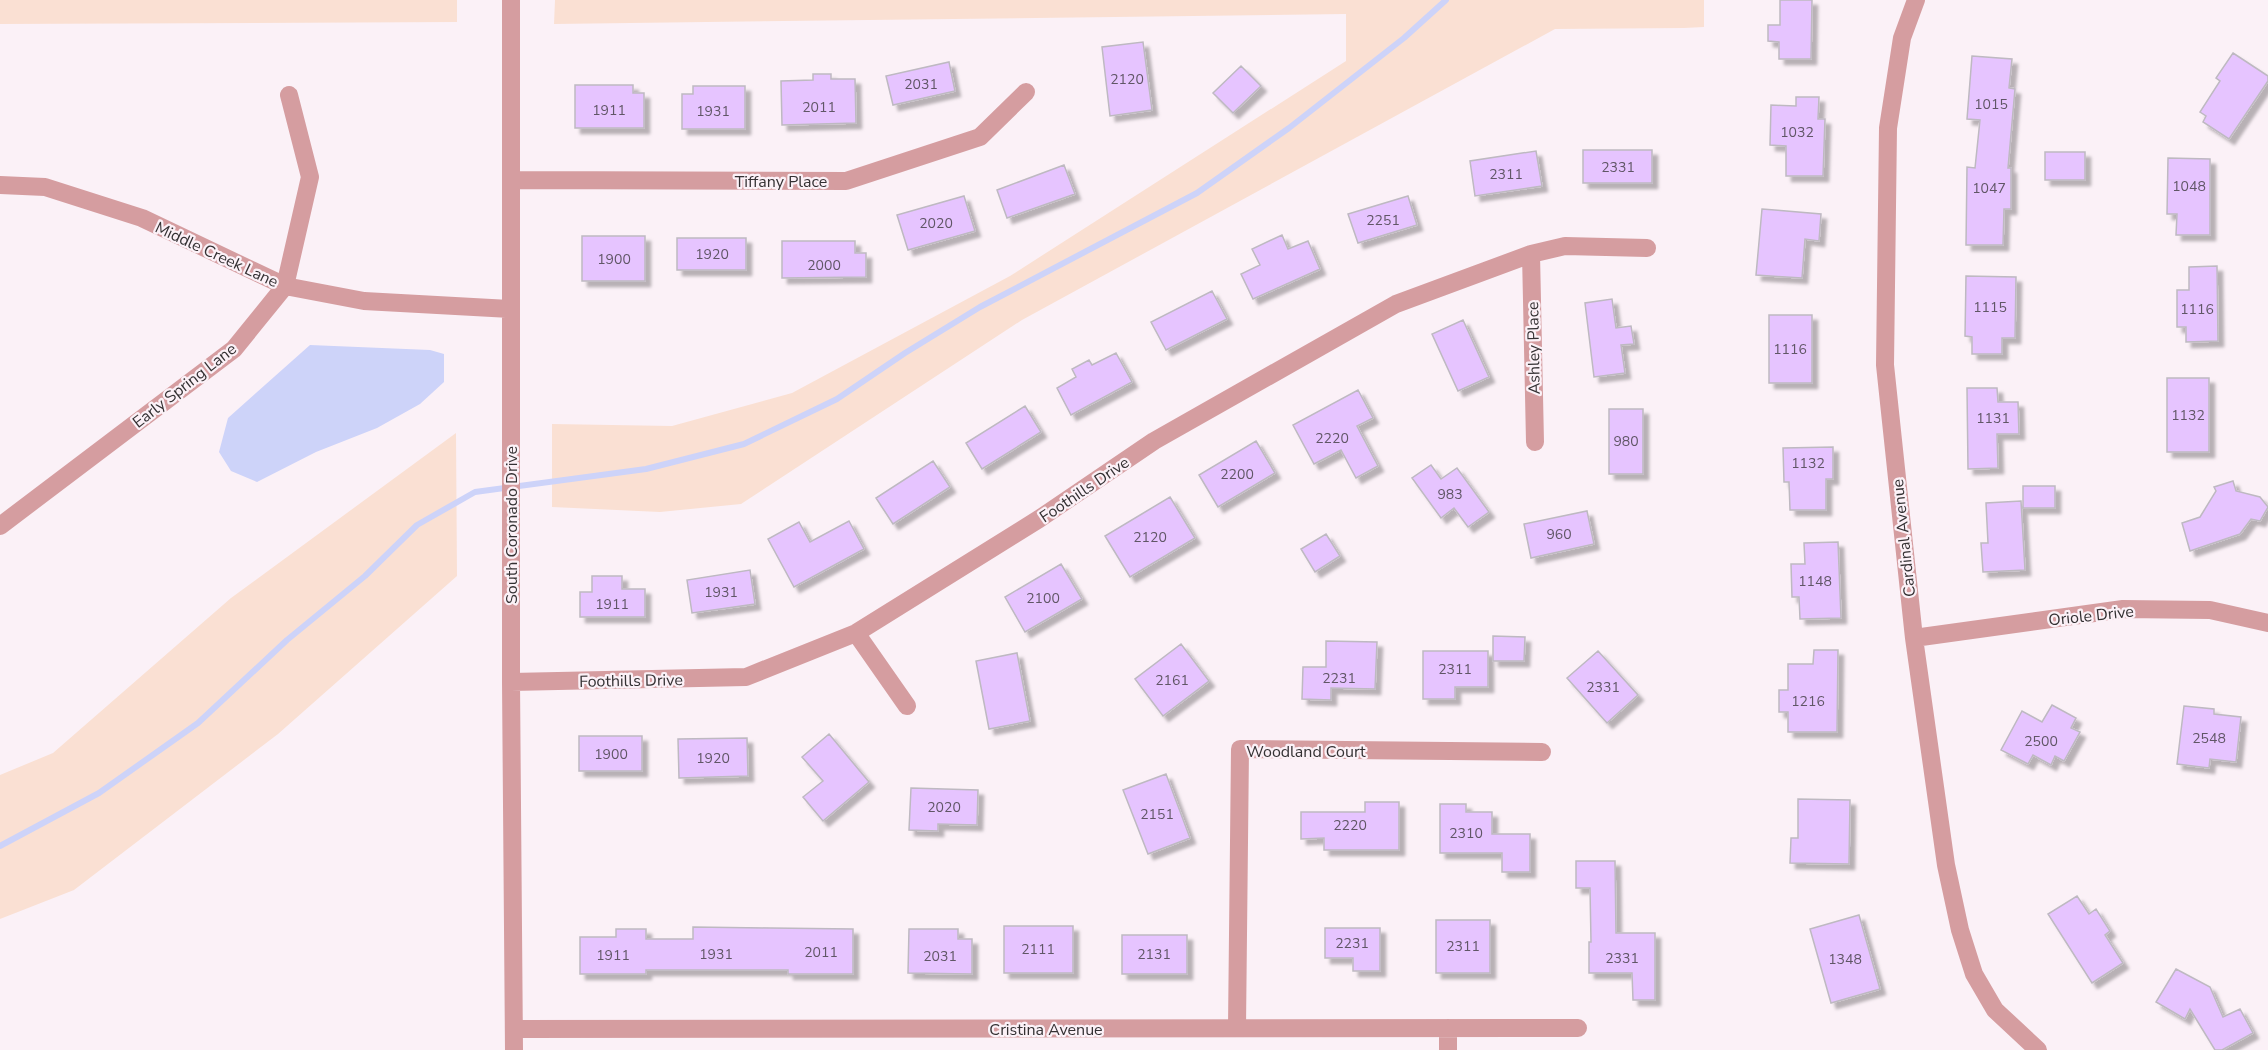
<svg xmlns="http://www.w3.org/2000/svg" width="2268" height="1050" font-family="'Nunito Sans',sans-serif">
<defs>
<filter id="shadow"><feDropShadow dx="5.5" dy="5.5" stdDeviation="1.5" flood-color="#0004"/></filter>
</defs>
<rect width="100%" height="100%" fill="#fbf1f7"/>
<!-- green -->
<path fill="#fae0d3" d="M 0,0 L 457,0 L 457,22 L 0,24 Z
M 555,0 L 1704,0 L 1704,27 L 1684,28 L 1555,29 L 1022,320 L 741,504 L 660,512 L 552,507 L 552,424 L 672,426 L 792,393 L 1010,276 L 1346,61 L 1346,14 L 554,24 Z
M 456,433 L 457,576 L 278,734 L 74,890 L 0,919 L 0,775 L 53,753 L 231,598 Z"/>
<!-- water -->
<path fill="#cdd3f9" d="M 310,345 L 430,350 L 444,354 L 444,382 L 420,404 L 377,428 L 316,452 L 257,482 L 231,471 L 219,452 L 228,418 Z"/>
<g fill="none" stroke-linecap="round" stroke-linejoin="round">
<!-- stream -->
<path stroke="#cdd3f9" stroke-width="6" d="M 0,846 L 99,793 L 198,723 L 287,640 L 365,576 L 417,525 L 475,492 L 646,469 L 744,444 L 837,399 L 905,353 L 980,307 L 1197,193 L 1289,128 L 1404,38 L 1446,0"/>
</g>
<!-- building -->
<path fill="#e6c4ff" stroke="#beb9c1" stroke-width="1.5" filter="url(#shadow)" d="M 1780,0 L 1812,0 L 1811,59 L 1779,59 L 1779,42 L 1768,41 L 1768,25 L 1780,25 Z
M 1143,42 L 1152,110 L 1110,116 L 1102,47 Z
M 2233,53 L 2268,76 L 2268,81 L 2229,139 L 2203,122 L 2206,116 L 2200,112 L 2220,81 L 2216,78 Z
M 1972,56 L 2012,59 L 2009,88 L 2015,89 L 2008,168 L 2011,168 L 2011,209 L 2004,209 L 2003,245 L 1966,245 L 1967,167 L 1975,168 L 1980,120 L 1967,119 Z
M 949,62 L 955,91 L 893,105 L 886,76 Z
M 1241,66 L 1261,86 L 1233,113 L 1213,93 Z
M 813,74 L 831,74 L 831,79 L 855,79 L 856,123 L 782,125 L 781,81 L 813,80 Z
M 575,85 L 633,85 L 633,93 L 644,93 L 644,128 L 575,128 Z
M 693,86 L 745,86 L 745,129 L 682,129 L 682,94 L 693,94 Z
M 1796,97 L 1819,97 L 1818,119 L 1825,119 L 1823,176 L 1786,176 L 1786,146 L 1770,145 L 1771,105 L 1796,106 Z
M 1583,150 L 1652,150 L 1652,183 L 1583,183 Z
M 1536,151 L 1542,186 L 1475,196 L 1470,161 Z
M 2045,152 L 2085,152 L 2085,180 L 2045,180 Z
M 2168,158 L 2210,159 L 2210,235 L 2176,235 L 2177,214 L 2167,214 Z
M 1064,165 L 1075,194 L 1007,218 L 997,190 Z
M 964,196 L 975,231 L 908,250 L 897,215 Z
M 1408,196 L 1417,225 L 1358,243 L 1348,214 Z
M 1762,209 L 1821,214 L 1819,241 L 1805,239 L 1802,278 L 1756,275 Z
M 1282,235 L 1288,249 L 1308,241 L 1320,269 L 1253,299 L 1241,274 L 1260,265 L 1252,249 Z
M 582,236 L 645,236 L 645,281 L 582,281 Z
M 677,238 L 746,238 L 746,270 L 677,270 Z
M 782,241 L 855,241 L 855,253 L 866,253 L 866,277 L 782,278 Z
M 2217,266 L 2218,341 L 2186,342 L 2186,327 L 2177,327 L 2177,290 L 2189,290 L 2189,267 Z
M 1966,276 L 2016,277 L 2015,338 L 2002,338 L 2002,354 L 1972,354 L 1972,337 L 1965,336 Z
M 1212,291 L 1227,319 L 1166,350 L 1151,322 Z
M 1612,299 L 1616,328 L 1631,326 L 1634,344 L 1621,345 L 1625,373 L 1594,377 L 1585,303 Z
M 1769,315 L 1812,315 L 1812,383 L 1769,383 Z
M 1463,320 L 1489,377 L 1458,391 L 1432,334 Z
M 1116,353 L 1132,382 L 1071,415 L 1057,388 L 1076,377 L 1072,369 L 1089,360 L 1092,365 Z
M 2167,378 L 2209,378 L 2209,452 L 2167,452 Z
M 1967,388 L 1997,388 L 1998,402 L 2018,402 L 2019,434 L 1997,434 L 1998,468 L 1968,469 Z
M 1358,390 L 1373,418 L 1357,426 L 1378,466 L 1356,478 L 1341,450 L 1314,464 L 1293,425 Z
M 1025,406 L 1041,432 L 982,469 L 966,443 Z
M 1609,409 L 1643,409 L 1643,474 L 1609,474 Z
M 1256,441 L 1275,473 L 1218,507 L 1199,475 Z
M 1833,447 L 1833,479 L 1826,479 L 1826,510 L 1790,510 L 1789,482 L 1784,482 L 1783,448 Z
M 933,461 L 950,487 L 893,524 L 876,498 Z
M 1431,465 L 1441,479 L 1457,468 L 1489,512 L 1468,527 L 1454,508 L 1441,518 L 1412,478 Z
M 2233,481 L 2236,491 L 2260,497 L 2268,507 L 2260,521 L 2251,519 L 2240,534 L 2190,551 L 2182,523 L 2200,517 L 2216,491 L 2214,487 Z
M 2023,486 L 2055,486 L 2055,508 L 2023,508 Z
M 1170,497 L 1195,538 L 1130,577 L 1105,536 Z
M 2021,501 L 2025,570 L 1983,572 L 1981,543 L 1988,543 L 1986,503 Z
M 1587,511 L 1594,544 L 1531,558 L 1524,524 Z
M 849,521 L 864,549 L 794,587 L 768,539 L 799,522 L 810,542 Z
M 1326,534 L 1340,556 L 1315,572 L 1301,549 Z
M 1838,542 L 1841,618 L 1800,619 L 1799,597 L 1792,597 L 1791,564 L 1805,564 L 1804,543 Z
M 1061,564 L 1082,599 L 1025,632 L 1005,597 Z
M 750,570 L 755,604 L 692,613 L 687,580 Z
M 592,576 L 622,576 L 622,589 L 645,589 L 645,617 L 580,617 L 580,592 L 592,592 Z
M 1493,636 L 1525,637 L 1524,661 L 1493,661 Z
M 1326,641 L 1377,642 L 1375,689 L 1331,688 L 1331,700 L 1302,699 L 1303,667 L 1326,667 Z
M 1181,644 L 1209,681 L 1163,716 L 1135,679 Z
M 1814,650 L 1838,650 L 1837,732 L 1788,732 L 1788,712 L 1779,712 L 1779,690 L 1788,690 L 1788,664 L 1813,664 Z
M 1423,651 L 1488,651 L 1488,687 L 1455,687 L 1455,699 L 1423,699 Z
M 1598,651 L 1638,695 L 1607,723 L 1567,678 Z
M 1017,653 L 1030,721 L 989,729 L 976,661 Z
M 2052,705 L 2076,718 L 2071,728 L 2080,732 L 2064,761 L 2055,756 L 2051,765 L 2033,755 L 2028,764 L 2001,750 L 2022,711 L 2042,722 Z
M 2184,706 L 2214,709 L 2214,714 L 2241,717 L 2236,762 L 2210,759 L 2209,768 L 2177,764 Z
M 829,734 L 869,782 L 823,821 L 803,797 L 823,781 L 802,757 Z
M 579,736 L 642,736 L 642,771 L 579,771 Z
M 747,738 L 748,776 L 679,778 L 678,739 Z
M 1166,774 L 1190,838 L 1148,854 L 1123,790 Z
M 911,788 L 978,790 L 977,825 L 938,824 L 938,831 L 909,830 Z
M 1798,799 L 1850,800 L 1849,864 L 1790,863 L 1791,838 L 1798,838 Z
M 1365,802 L 1399,802 L 1399,850 L 1324,850 L 1324,838 L 1301,839 L 1301,812 L 1365,812 Z
M 1440,804 L 1466,804 L 1466,812 L 1492,812 L 1492,834 L 1530,834 L 1530,872 L 1502,872 L 1502,853 L 1440,853 Z
M 1576,861 L 1615,861 L 1616,933 L 1655,933 L 1655,1000 L 1633,1000 L 1632,973 L 1589,973 L 1589,942 L 1591,942 L 1590,888 L 1576,888 Z
M 2077,896 L 2089,914 L 2096,909 L 2110,931 L 2105,935 L 2123,963 L 2092,983 L 2048,914 Z
M 1859,915 L 1880,989 L 1831,1003 L 1810,929 Z
M 1436,920 L 1490,920 L 1490,973 L 1436,973 Z
M 1004,926 L 1073,926 L 1073,973 L 1004,973 Z
M 693,927 L 853,929 L 853,974 L 788,974 L 788,970 L 646,970 L 646,974 L 580,974 L 580,937 L 616,937 L 616,929 L 646,929 L 646,939 L 693,939 Z
M 1325,928 L 1380,928 L 1380,971 L 1353,971 L 1353,958 L 1325,958 Z
M 909,929 L 958,929 L 958,939 L 972,939 L 972,974 L 908,973 Z
M 1122,935 L 1187,935 L 1187,974 L 1122,974 Z
M 2176,969 L 2210,987 L 2223,1017 L 2240,1009 L 2253,1033 L 2222,1050 L 2215,1050 L 2190,1009 L 2185,1019 L 2156,1002 Z"/>
<g fill="none" stroke-linecap="round" stroke-linejoin="round">
<!-- minor -->
<path stroke="#d59da0" stroke-width="18" d="M 511,0 L 511,682 L 514,1050
M 1916,0 L 1902,38 L 1888,128 L 1885,365 L 1914,638 L 1946,865 L 1960,930 L 1974,974 L 1995,1010 L 2038,1050
M 511,180 L 846,181 L 980,137 L 1026,92
M 0,185 L 45,187 L 142,218 L 285,286 L 364,301 L 511,309
M 1531,254 L 1535,442
M 0,526 L 234,349 L 285,286 L 310,177 L 289,95
M 856,633 L 907,706
M 1914,638 L 2123,609 L 2210,610 L 2268,623
M 511,682 L 746,677 L 856,633 L 1039,519 L 1154,441 L 1396,304 L 1531,254 L 1565,246 L 1647,248
M 1237,1028 L 1240,749 L 1542,752
M 1448,1028 L 1448,1050
M 514,1029 L 1578,1028"/>
</g>
<g text-anchor="middle" stroke-width="4.5" stroke-linejoin="round" paint-order="stroke">
<!-- number labels -->
<g font-size="14" fill="#605666">
<text x="1127" y="84">2120</text>
<text x="921" y="89">2031</text>
<text x="1991" y="109">1015</text>
<text x="819" y="112">2011</text>
<text x="609" y="115">1911</text>
<text x="713" y="116">1931</text>
<text x="1797" y="137">1032</text>
<text x="1618" y="172">2331</text>
<text x="1506" y="179">2311</text>
<text x="2189" y="191">1048</text>
<text x="1989" y="193">1047</text>
<text x="1383" y="225">2251</text>
<text x="936" y="228">2020</text>
<text x="712" y="259">1920</text>
<text x="614" y="264">1900</text>
<text x="824" y="270">2000</text>
<text x="1990" y="312">1115</text>
<text x="2197" y="314">1116</text>
<text x="1790" y="354">1116</text>
<text x="2188" y="420">1132</text>
<text x="1993" y="423">1131</text>
<text x="1332" y="443">2220</text>
<text x="1626" y="446">980</text>
<text x="1808" y="468">1132</text>
<text x="1237" y="479">2200</text>
<text x="1450" y="499">983</text>
<text x="1559" y="539">960</text>
<text x="1150" y="542">2120</text>
<text x="1815" y="586">1148</text>
<text x="721" y="597">1931</text>
<text x="1043" y="603">2100</text>
<text x="612" y="609">1911</text>
<text x="1455" y="674">2311</text>
<text x="1339" y="683">2231</text>
<text x="1172" y="685">2161</text>
<text x="1603" y="692">2331</text>
<text x="1808" y="706">1216</text>
<text x="2209" y="743">2548</text>
<text x="2041" y="746">2500</text>
<text x="611" y="759">1900</text>
<text x="713" y="763">1920</text>
<text x="944" y="812">2020</text>
<text x="1157" y="819">2151</text>
<text x="1350" y="830">2220</text>
<text x="1466" y="838">2310</text>
<text x="1352" y="948">2231</text>
<text x="1463" y="951">2311</text>
<text x="1038" y="954">2111</text>
<text x="821" y="957">2011</text>
<text x="716" y="959">1931</text>
<text x="1154" y="959">2131</text>
<text x="613" y="960">1911</text>
<text x="940" y="961">2031</text>
<text x="1622" y="963">2331</text>
<text x="1845" y="964">1348</text>
</g>
<!-- street labels -->
<g font-size="16" fill="#343133" stroke="#fbf1f7">
<text x="781" y="187">Tiffany Place</text>
<text transform="translate(217 254) rotate(25)" y="6">Middle Creek Lane</text>
<text transform="translate(1533 348) rotate(-91)" y="6">Ashley Place</text>
<text transform="translate(184 385) rotate(-38)" y="6">Early Spring Lane</text>
<text transform="translate(1084 489) rotate(-34)" y="6">Foothills Drive</text>
<text transform="translate(511 525) rotate(-90)" y="6">South Coronado Drive</text>
<text transform="translate(1903 538) rotate(-96)" y="6">Cardinal Avenue</text>
<text transform="translate(2091 615) rotate(-6)" y="6">Oriole Drive</text>
<text transform="translate(631 680) rotate(-1)" y="6">Foothills Drive</text>
<text x="1306" y="757">Woodland Court</text>
<text x="1046" y="1035">Cristina Avenue</text>
</g>
</g>
</svg>
